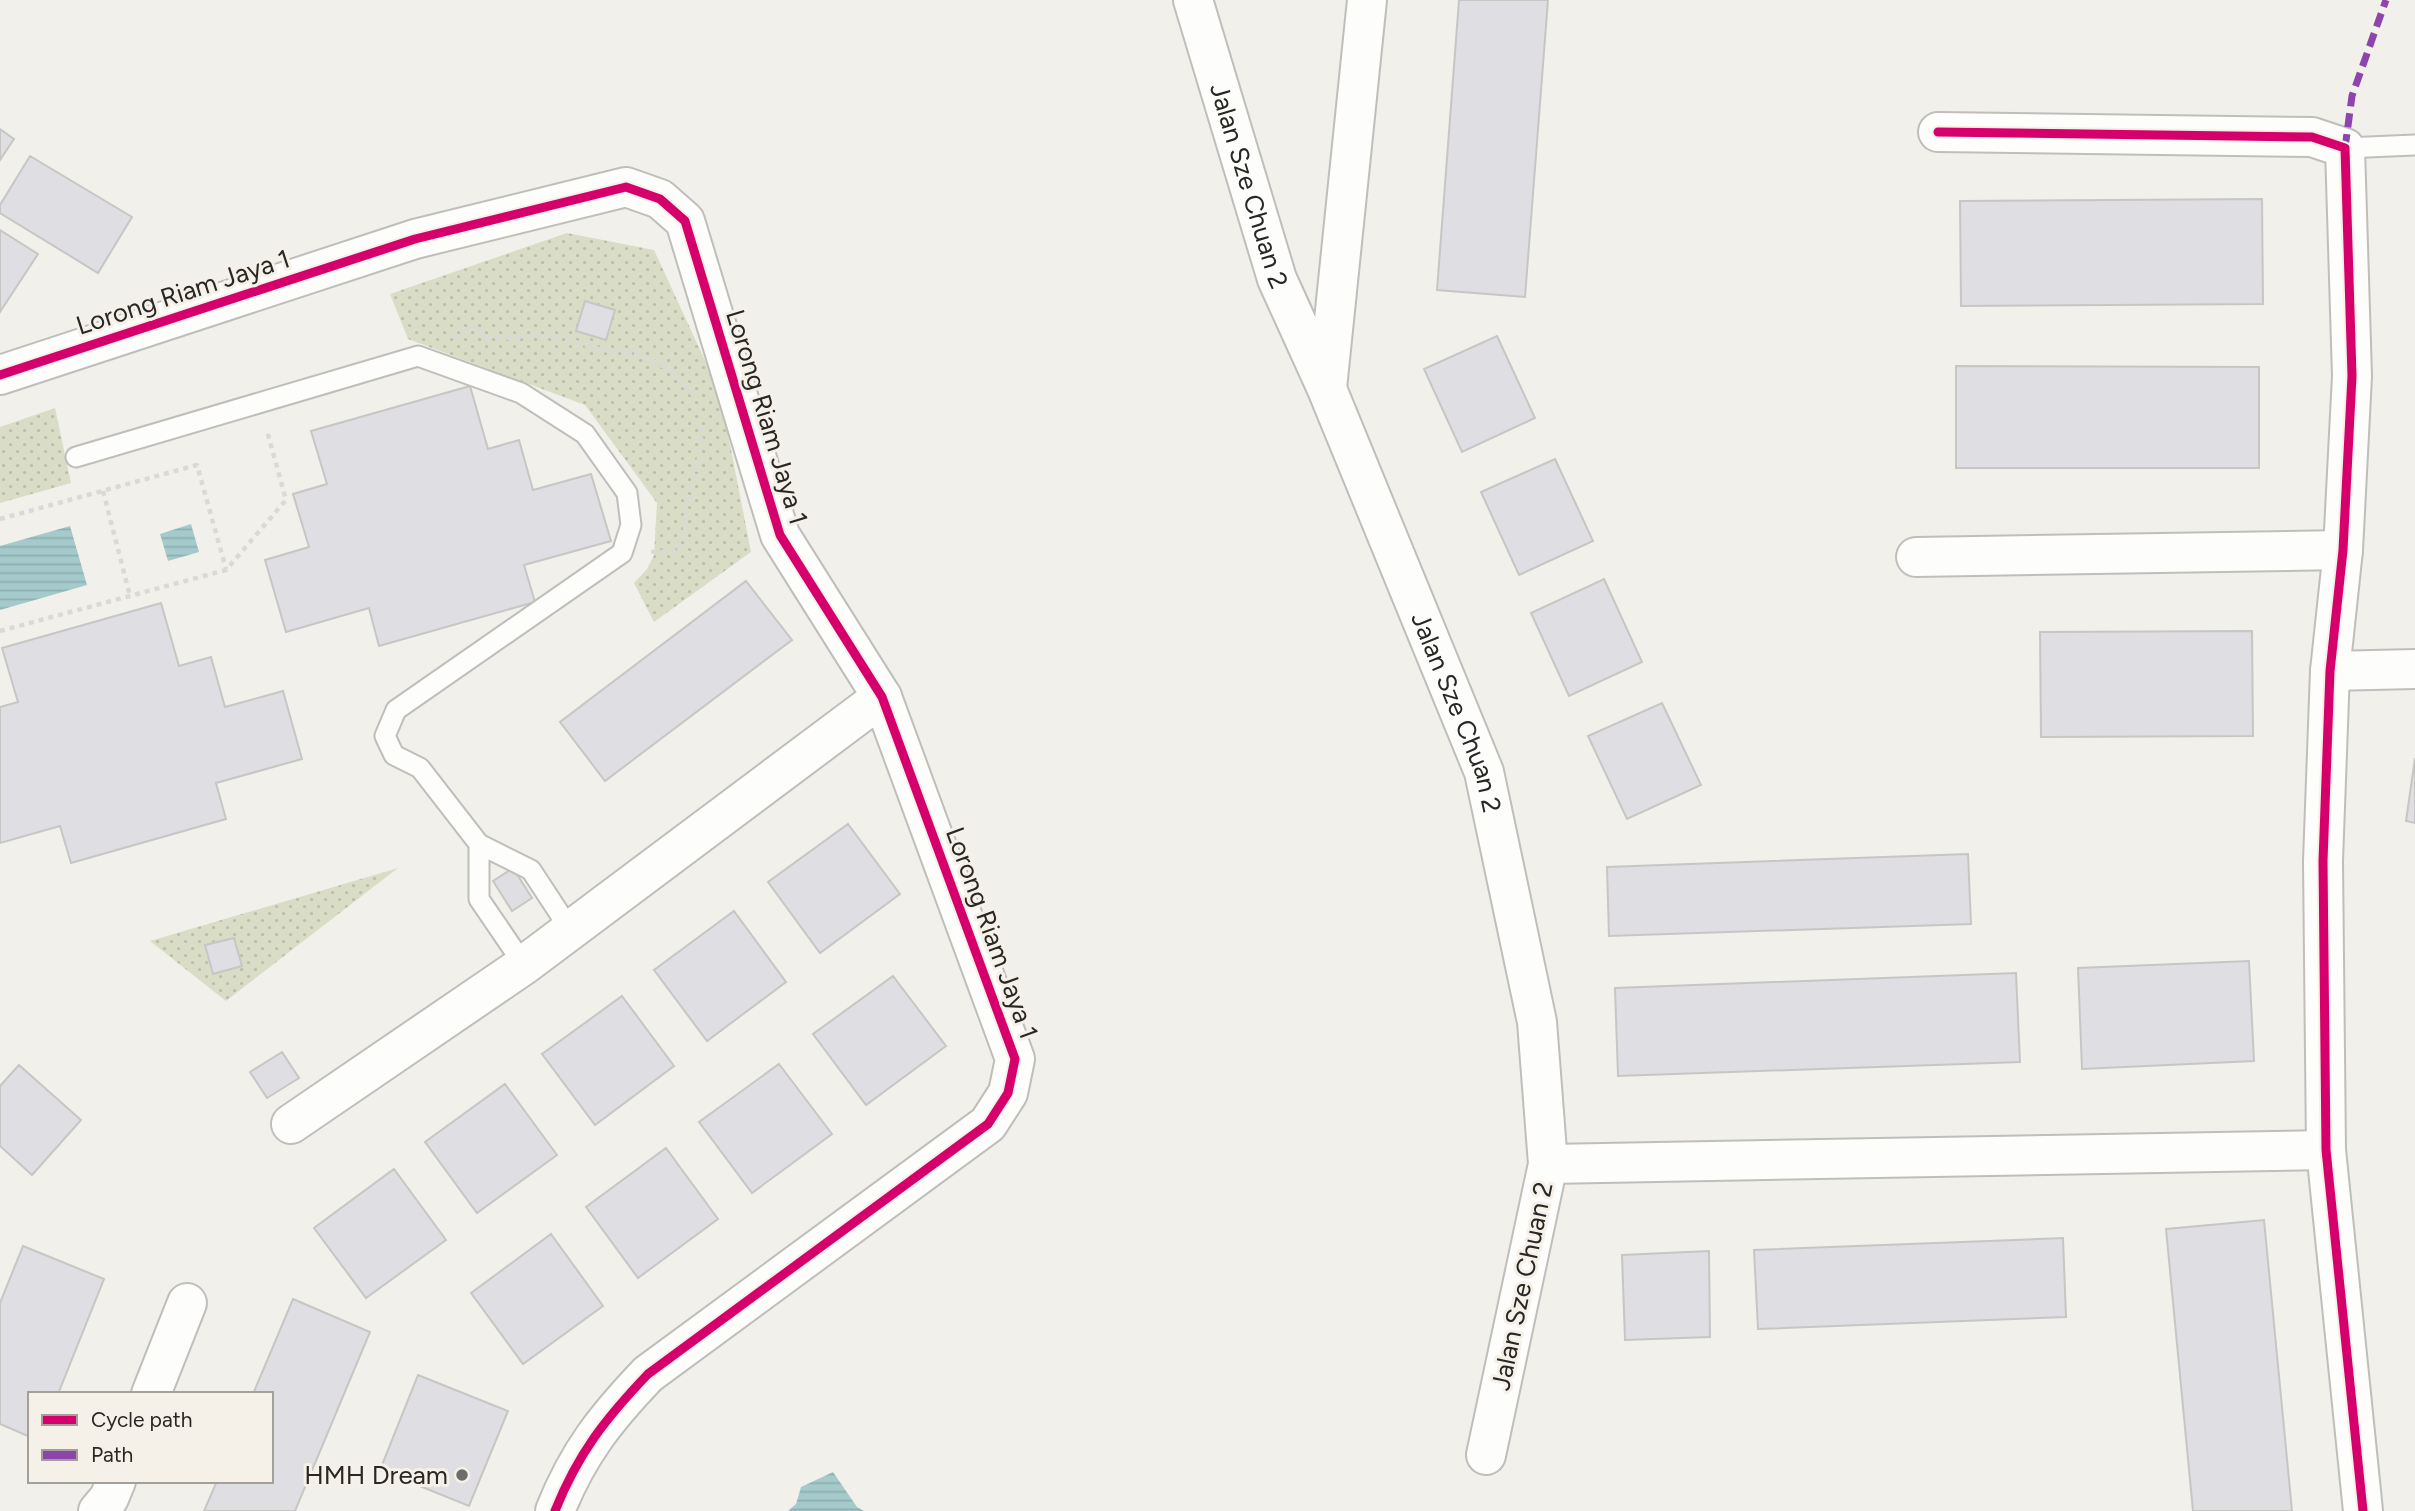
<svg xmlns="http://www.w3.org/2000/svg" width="2415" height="1511" font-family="Figtree,sans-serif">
<defs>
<pattern id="park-dots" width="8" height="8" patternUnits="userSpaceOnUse" patternTransform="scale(1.75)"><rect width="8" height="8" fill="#d9ddc6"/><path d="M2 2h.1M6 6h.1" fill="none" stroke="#babeaa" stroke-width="1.8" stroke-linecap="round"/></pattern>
<pattern id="water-rules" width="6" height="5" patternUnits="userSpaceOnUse" patternTransform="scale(1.75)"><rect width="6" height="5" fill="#a5cacc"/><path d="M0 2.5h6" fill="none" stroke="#8eaeaf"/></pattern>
</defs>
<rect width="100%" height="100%" fill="#f2f0eb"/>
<!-- park -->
<path fill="url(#park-dots)" d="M 567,233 L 654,250 L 720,393 L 751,552 L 654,622 L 634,583 L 647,569 L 654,555 L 657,503 L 585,405 L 408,339 L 390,294 Z
M 55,408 L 71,483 L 0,503 L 0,427 Z
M 398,868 L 226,1001 L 150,941 Z"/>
<!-- water -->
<path fill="url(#water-rules)" d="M 191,524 L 199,552 L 168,561 L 160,534 Z
M 70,526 L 87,585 L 0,610 L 0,546 Z
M 833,1472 L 857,1507 L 864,1511 L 788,1511 L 796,1504 L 801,1487 Z"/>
<!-- building -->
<path fill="#dedee3" stroke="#c6c6c5" stroke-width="2" d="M 1459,0 L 1548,0 L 1525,297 L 1437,290 Z
M 0,129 L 14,139 L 0,160 Z
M 30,156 L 132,217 L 98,273 L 0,213 L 0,205 Z
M 2262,199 L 2263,304 L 1961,306 L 1960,201 Z
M 0,230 L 38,254 L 0,312 Z
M 585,301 L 615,310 L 606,340 L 576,331 Z
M 1497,336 L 1535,418 L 1462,452 L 1424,369 Z
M 1956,366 L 2259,367 L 2259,468 L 1956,468 Z
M 470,386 L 488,449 L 519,440 L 533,490 L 591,474 L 611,541 L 524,565 L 535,602 L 379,646 L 369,608 L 286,632 L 265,560 L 309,547 L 293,494 L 327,484 L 311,431 Z
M 1555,459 L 1593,541 L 1519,575 L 1481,492 Z
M 1604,579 L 1642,662 L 1569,696 L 1531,613 Z
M 746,581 L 792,640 L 605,781 L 560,722 Z
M 161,603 L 179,666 L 211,657 L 225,707 L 283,691 L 302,759 L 216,783 L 226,819 L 71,863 L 60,826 L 0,843 L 0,707 L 18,702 L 2,648 Z
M 2252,631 L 2253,736 L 2041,737 L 2040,632 Z
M 1662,703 L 1701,785 L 1627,819 L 1588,736 Z
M 2415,758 L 2415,823 L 2406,821 Z
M 848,824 L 900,894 L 820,953 L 768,882 Z
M 1968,854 L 1971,924 L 1609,936 L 1607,867 Z
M 513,868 L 532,898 L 512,911 L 493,881 Z
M 734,911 L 786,982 L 707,1041 L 654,970 Z
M 234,938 L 242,966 L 213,974 L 205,945 Z
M 2249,961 L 2254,1061 L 2082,1069 L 2078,968 Z
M 2016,973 L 2020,1062 L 1618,1076 L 1615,988 Z
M 893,976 L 946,1046 L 866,1105 L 813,1034 Z
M 622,996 L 674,1066 L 595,1125 L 542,1054 Z
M 282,1052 L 299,1078 L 267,1098 L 250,1072 Z
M 779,1064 L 832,1134 L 752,1193 L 699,1122 Z
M 19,1065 L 81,1120 L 32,1175 L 0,1146 L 0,1086 Z
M 505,1084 L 557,1155 L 477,1213 L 425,1142 Z
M 666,1148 L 718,1219 L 638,1278 L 586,1207 Z
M 394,1169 L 446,1240 L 366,1298 L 314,1228 Z
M 2264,1220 L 2292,1511 L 2193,1511 L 2166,1229 Z
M 551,1234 L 603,1306 L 523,1364 L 471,1293 Z
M 2063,1238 L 2066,1317 L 1758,1329 L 1754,1250 Z
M 23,1246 L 104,1279 L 58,1394 L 30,1394 L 30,1437 L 0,1424 L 0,1303 Z
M 1709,1251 L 1710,1337 L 1625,1340 L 1622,1255 Z
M 293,1299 L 370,1332 L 295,1511 L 204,1511 L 217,1481 L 271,1481 L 271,1394 L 253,1394 Z
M 418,1375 L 508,1411 L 469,1506 L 380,1470 Z"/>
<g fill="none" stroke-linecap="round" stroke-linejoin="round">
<!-- service casing -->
<g stroke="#c0bebb" stroke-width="23">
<path id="service" d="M 2345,148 L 2415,145
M 76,457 L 418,356 L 521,393 L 585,434 L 627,493 L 631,525 L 622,553 L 396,710 L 385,736 L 394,755 L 420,768 L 479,844 L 531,870 L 571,931
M 479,844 L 479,899 L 524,965"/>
</g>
<!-- minor casing -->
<g stroke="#c0bebb" stroke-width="42">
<g id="minor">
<path id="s1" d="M 1193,0 L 1277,279 L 1327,389 L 1484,772 L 1537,1022 L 1548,1164 L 1486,1455"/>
<path d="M 1938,132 L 2312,137 L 2345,148 L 2352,376 L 2343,550 L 2330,671 L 2323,861 L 2326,1150 L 2363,1511"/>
<path d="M 0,375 L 415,239 L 626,187 L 660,199 L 685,221 L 780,535 L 882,697 L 1015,1059 L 1008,1093 L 988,1124 L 648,1374 C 606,1418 578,1453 555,1511"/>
<path d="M 1327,388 L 1367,0"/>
<path d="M 1916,557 L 2343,550"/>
<path d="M 2330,671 L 2415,669"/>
<path d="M 291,1124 L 524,965 L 882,697"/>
<path d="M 1548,1164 L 2326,1150"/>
<path d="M 151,1394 L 187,1303"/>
<path d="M 98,1511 L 109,1498 L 116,1481"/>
</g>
</g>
<!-- path -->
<path stroke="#dad9d7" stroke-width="4.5" stroke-dasharray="5 5" stroke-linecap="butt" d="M 452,337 L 471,327 L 492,339 L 550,335 L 603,350 L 638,353 L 672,371 L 696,398
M 103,491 L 130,596
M 0,519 L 197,465 L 226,569
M 651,552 L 679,551 L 685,529 L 685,506 L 698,466 L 703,423
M 0,631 L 226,570 L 286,500 L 267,431"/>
<!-- service -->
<use href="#service" stroke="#fdfdfc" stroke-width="19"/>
<!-- minor -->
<use href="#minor" stroke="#fdfdfc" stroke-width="38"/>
<!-- quiet -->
<path stroke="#8e44ad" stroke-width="7" stroke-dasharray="14 7" stroke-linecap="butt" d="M 2345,148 L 2352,96 L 2386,0"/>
<!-- cycleway casing -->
<g stroke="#f5f1e8" stroke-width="13">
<path id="cycleway" d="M 1938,132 L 2312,137 L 2345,148 L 2352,376 L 2343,550 L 2330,671 L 2323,861 L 2326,1150 L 2363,1511
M 0,375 L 415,239 L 626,187 L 660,199 L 685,221 L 780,535 L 882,697 L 1015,1059 L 1008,1093 L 988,1124 L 648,1374 C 606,1418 578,1453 555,1511"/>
</g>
<!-- cycleway -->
<use href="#cycleway" stroke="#d6006c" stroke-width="9"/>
</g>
<!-- markers -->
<circle fill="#6f6d69" stroke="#f5f1e8" stroke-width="2.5" cx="462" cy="1475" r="7"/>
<g text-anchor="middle" stroke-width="6" stroke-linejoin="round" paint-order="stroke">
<!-- street labels -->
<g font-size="26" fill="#282723" stroke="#f5f1e8">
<text dy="9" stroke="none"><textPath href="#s1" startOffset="194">Jalan Sze Chuan 2</textPath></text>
<text transform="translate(183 292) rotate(-18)" y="9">Lorong Riam Jaya 1</text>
<text transform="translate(767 417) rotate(73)" y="9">Lorong Riam Jaya 1</text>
<text dy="9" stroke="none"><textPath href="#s1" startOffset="761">Jalan Sze Chuan 2</textPath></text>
<text transform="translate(992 933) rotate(70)" y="9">Lorong Riam Jaya 1</text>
<text transform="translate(1522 1286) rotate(-78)" y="9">Jalan Sze Chuan 2</text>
</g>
<!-- poi labels -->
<g font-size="26" fill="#282723" stroke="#f5f1e8" text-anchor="end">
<text x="448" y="1484">HMH Dream</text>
</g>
</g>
<!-- legend -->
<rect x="28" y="1392" width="245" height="91" fill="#f5f1e8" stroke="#a3a099" stroke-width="2"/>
<rect x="42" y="1415" width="35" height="10" fill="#d6006c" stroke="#a3a099" stroke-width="2"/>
<text x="91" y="1427" font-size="21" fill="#282723">Cycle path</text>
<rect x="42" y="1450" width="35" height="10" fill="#8e44ad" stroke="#a3a099" stroke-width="2"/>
<text x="91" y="1462" font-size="21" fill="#282723">Path</text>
</svg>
